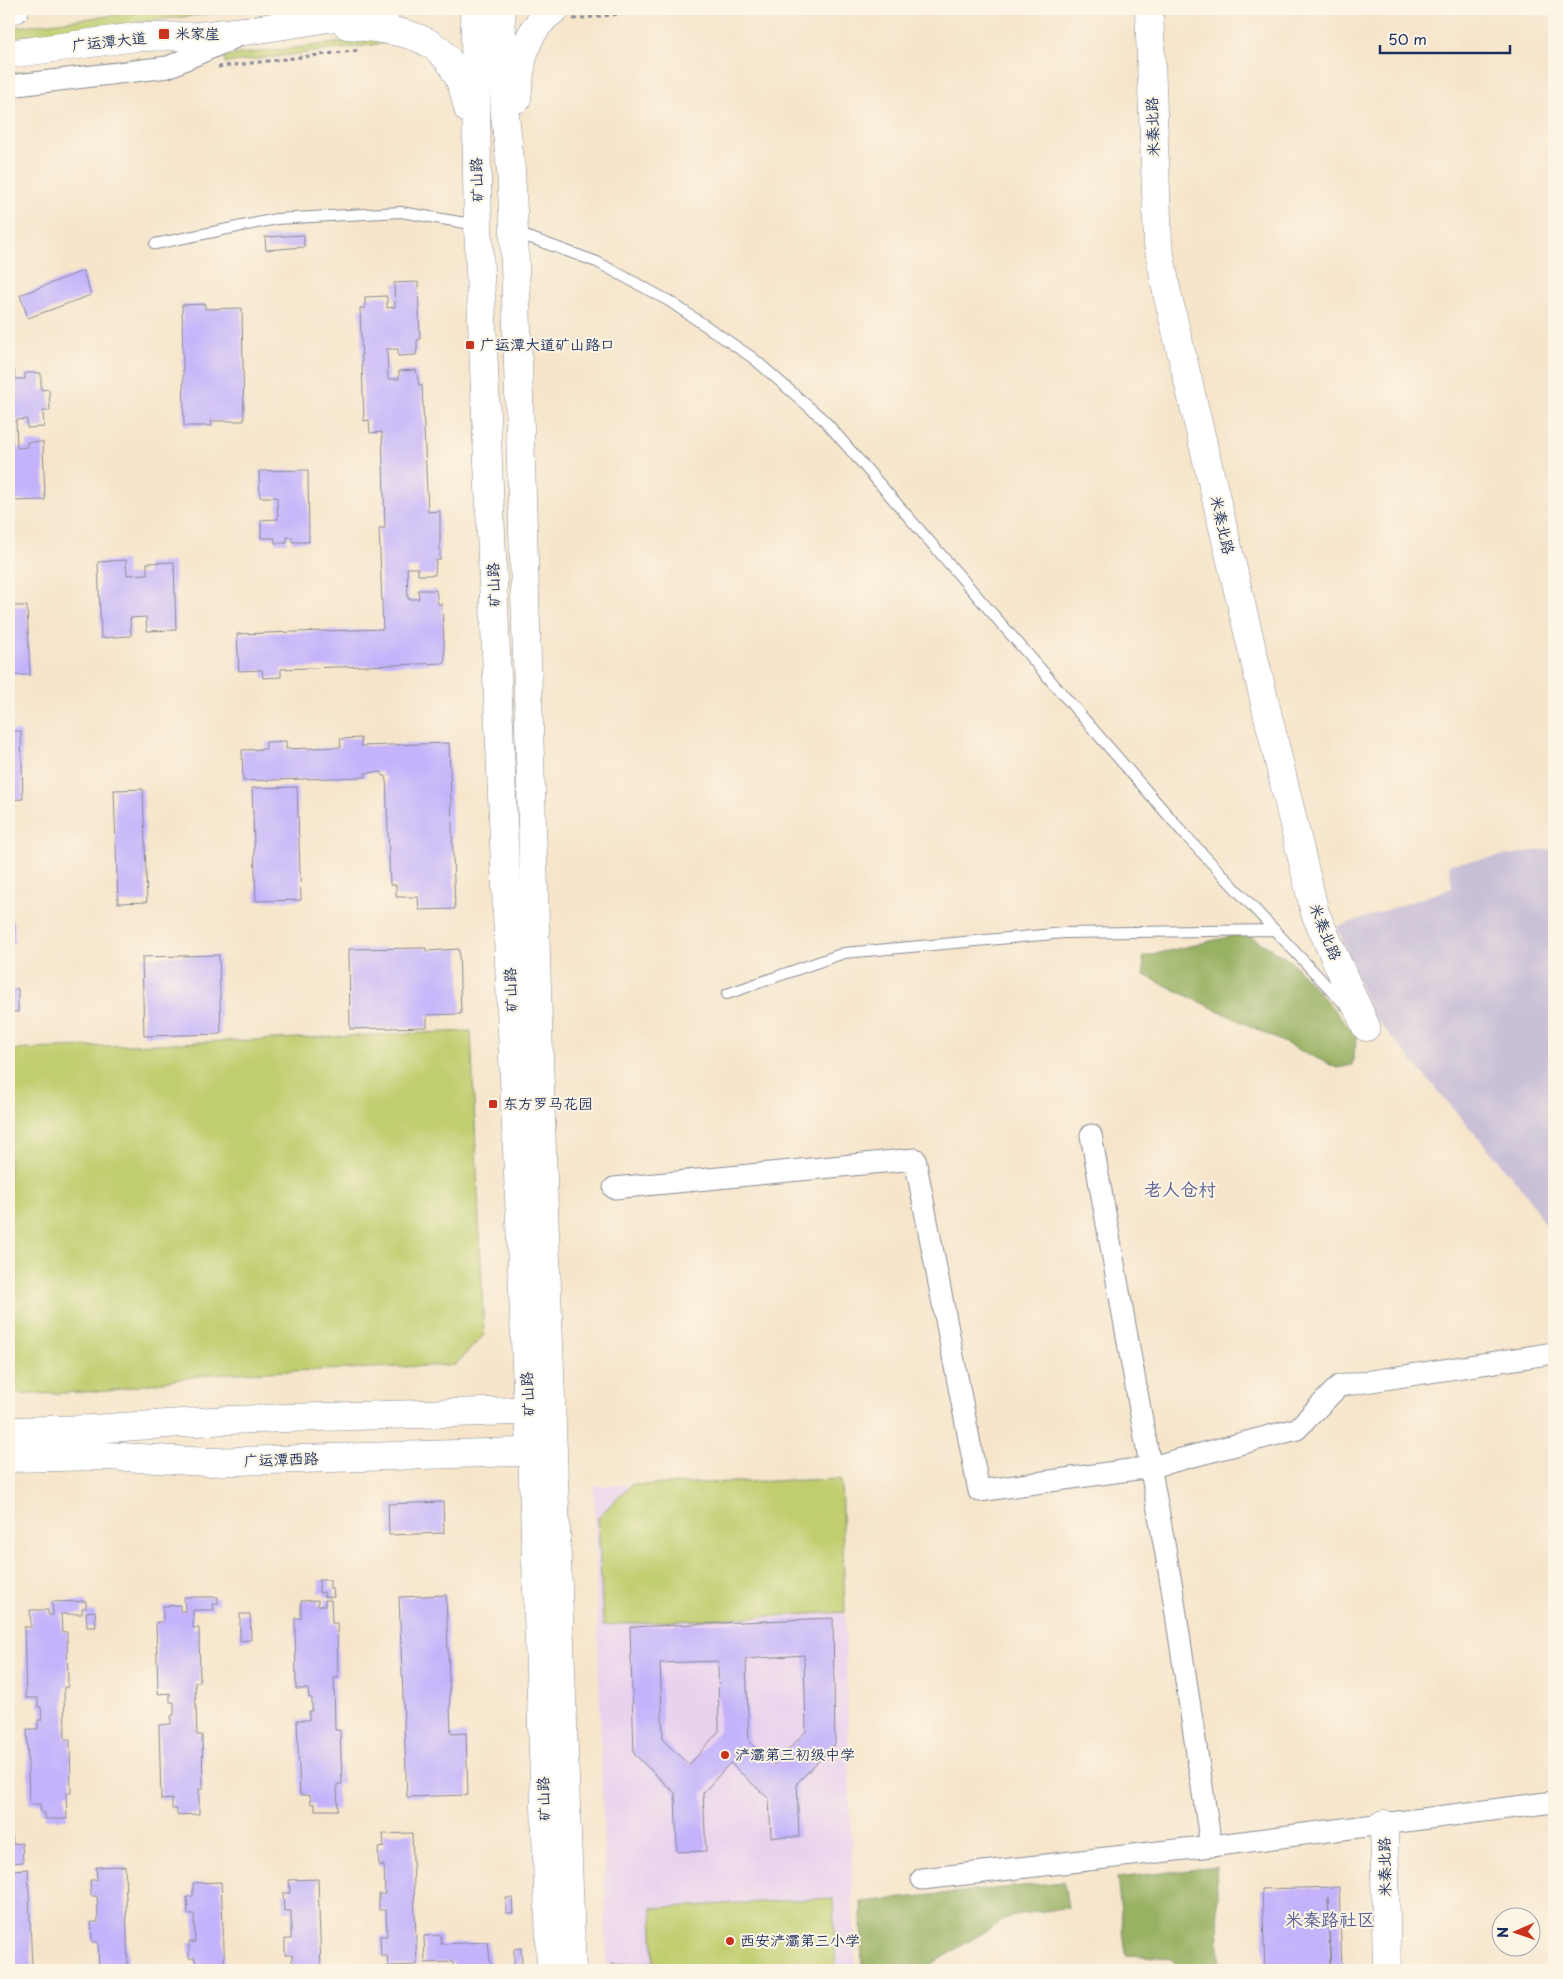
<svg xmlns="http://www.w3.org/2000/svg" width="1563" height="1979" font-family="'Playpen Sans','LXGW WenKai TC',sans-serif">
<rect width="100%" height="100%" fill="#fcf5e5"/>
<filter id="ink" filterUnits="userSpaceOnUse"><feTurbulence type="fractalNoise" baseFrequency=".02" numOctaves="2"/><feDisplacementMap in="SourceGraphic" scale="10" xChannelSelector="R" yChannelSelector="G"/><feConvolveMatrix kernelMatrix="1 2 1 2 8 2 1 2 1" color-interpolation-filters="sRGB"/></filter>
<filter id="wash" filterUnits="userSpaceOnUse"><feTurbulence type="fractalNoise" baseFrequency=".0096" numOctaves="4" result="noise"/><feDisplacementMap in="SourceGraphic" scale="20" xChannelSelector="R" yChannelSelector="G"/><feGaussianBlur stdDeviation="1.12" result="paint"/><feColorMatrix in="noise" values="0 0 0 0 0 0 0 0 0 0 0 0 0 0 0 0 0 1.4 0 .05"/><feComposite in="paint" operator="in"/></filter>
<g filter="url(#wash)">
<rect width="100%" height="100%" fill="#f6e5cb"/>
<!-- built -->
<path fill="#e9d2ee" d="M 841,1479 L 855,1970 L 607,1970 L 594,1486 Z"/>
<!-- industrial -->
<path fill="#c9bfd7" d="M 1554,848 L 1554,1241 L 1526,1193 L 1371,1013 L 1337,927 L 1452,888 L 1449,864 Z"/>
<!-- green -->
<path fill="#c1ce70" stroke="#6e7e67" d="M 165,9 L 248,9 L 9,38 L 9,28 Z
M 387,37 L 387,43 L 225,63 L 224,56 Z
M 140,58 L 140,66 L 9,82 L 9,74 Z
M 471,1031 L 484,1335 L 455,1365 L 210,1374 L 108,1391 L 9,1395 L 9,1050 Z
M 841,1479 L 845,1612 L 603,1625 L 598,1517 L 631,1485 Z
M 833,1898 L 836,1970 L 612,1970 L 612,1964 L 654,1962 L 652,1908 Z"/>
<!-- forest -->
<path fill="#98b162" stroke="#5a7060" d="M 1245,933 L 1292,962 L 1357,1036 L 1352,1065 L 1337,1068 L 1144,975 L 1143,957 Z
M 1216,1867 L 1220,1970 L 1179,1970 L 1172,1958 L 1126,1955 L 1117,1878 Z
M 1064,1882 L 1068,1908 L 1013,1915 L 921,1970 L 862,1970 L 861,1902 Z"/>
<g id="blocks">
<!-- building -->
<path fill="#c4b3fb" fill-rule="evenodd" d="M 304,235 L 304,247 L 266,250 L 265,237 Z
M 83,271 L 91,295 L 28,318 L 20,295 Z
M 418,282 L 420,340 L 417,340 L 417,351 L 416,351 L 416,355 L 398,356 L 398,349 L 387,349 L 388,379 L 399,379 L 399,371 L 416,370 L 419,385 L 422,385 L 428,512 L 440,511 L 440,560 L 436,560 L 435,575 L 418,575 L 418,568 L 407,568 L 408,599 L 419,599 L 418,590 L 436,590 L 438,604 L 442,604 L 445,663 L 281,669 L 281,677 L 263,678 L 262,670 L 239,671 L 237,634 L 383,629 L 379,528 L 385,528 L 382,432 L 370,433 L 369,420 L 364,421 L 360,308 L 365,308 L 365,297 L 387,296 L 387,308 L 395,307 L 394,283 Z
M 205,304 L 205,309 L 242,308 L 244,421 L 211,421 L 212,426 L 184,426 L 182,305 Z
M 9,368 L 14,368 L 15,379 L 25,379 L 25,373 L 41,373 L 41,390 L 49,389 L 50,411 L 43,411 L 44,427 L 27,428 L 27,419 L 16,420 L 17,448 L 27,447 L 27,442 L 43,442 L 45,500 L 9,501 Z
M 308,470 L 309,542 L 292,542 L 292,537 L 287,537 L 287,543 L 275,543 L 275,538 L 261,538 L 261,520 L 278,519 L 277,497 L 260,497 L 259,471 Z
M 126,560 L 127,575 L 147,574 L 147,563 L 174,562 L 176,630 L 147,631 L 146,617 L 130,618 L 131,636 L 101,638 L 98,562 Z
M 9,606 L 27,606 L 30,675 L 9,675 Z
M 9,731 L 21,731 L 23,799 L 9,800 Z
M 361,738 L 361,746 L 449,743 L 455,909 L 419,910 L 418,897 L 396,897 L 396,885 L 390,885 L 386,776 L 382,776 L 382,772 L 365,773 L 366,777 L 243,781 L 242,750 L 266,749 L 266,742 L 286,741 L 286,749 L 341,747 L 340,739 Z
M 297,787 L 301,900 L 256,901 L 252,788 Z
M 143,789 L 147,902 L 118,903 L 114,790 Z
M 9,921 L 14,921 L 15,943 L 9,943 Z
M 426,948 L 426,951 L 459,949 L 461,1014 L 427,1015 L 427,1027 L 350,1029 L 349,949 Z
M 219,955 L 221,1034 L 144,1036 L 142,957 Z
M 18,989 L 18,1012 L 9,1012 L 9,990 Z
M 443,1502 L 444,1533 L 389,1535 L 388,1504 Z
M 319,1580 L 330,1580 L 330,1589 L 333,1589 L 334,1597 L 324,1597 L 324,1592 L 319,1593 Z
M 446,1595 L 451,1734 L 466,1733 L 468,1795 L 407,1797 L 399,1597 Z
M 184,1597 L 218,1597 L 218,1604 L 213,1604 L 214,1610 L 193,1610 L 193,1628 L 199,1628 L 200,1682 L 195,1682 L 197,1735 L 202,1735 L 203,1789 L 199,1789 L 199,1814 L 177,1815 L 177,1809 L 172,1809 L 172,1799 L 161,1800 L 159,1725 L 171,1724 L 171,1716 L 174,1715 L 174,1702 L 170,1702 L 170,1693 L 158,1694 L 156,1622 L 163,1622 L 163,1606 L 180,1605 L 180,1611 L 185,1611 Z
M 318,1600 L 318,1606 L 325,1606 L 325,1600 L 331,1600 L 332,1623 L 337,1623 L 338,1678 L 334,1678 L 335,1730 L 340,1730 L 342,1784 L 337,1784 L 338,1810 L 315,1810 L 315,1804 L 311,1804 L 310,1795 L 300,1795 L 297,1720 L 309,1720 L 309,1711 L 312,1711 L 312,1698 L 309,1698 L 308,1689 L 296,1689 L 295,1618 L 301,1618 L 301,1601 Z
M 86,1601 L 86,1608 L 82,1608 L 82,1614 L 61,1614 L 62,1632 L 67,1632 L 68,1687 L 64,1687 L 65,1739 L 70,1739 L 71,1793 L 66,1793 L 67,1819 L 45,1819 L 45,1813 L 41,1813 L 40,1804 L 29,1804 L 27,1729 L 38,1729 L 38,1720 L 42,1720 L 41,1707 L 38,1707 L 38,1698 L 26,1698 L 24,1627 L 31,1627 L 30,1610 L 48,1610 L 48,1615 L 53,1615 L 52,1602 Z
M 95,1611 L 96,1627 L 87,1627 L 86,1612 Z
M 240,1614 L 250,1614 L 251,1640 L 240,1641 Z
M 833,1618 L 835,1744 L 797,1783 L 799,1837 L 771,1837 L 769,1799 L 730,1763 L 703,1793 L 706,1851 L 677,1852 L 675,1793 L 634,1754 L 630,1627 ZM 804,1655 L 806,1731 L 774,1765 L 749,1742 L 746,1659 ZM 718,1661 L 719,1731 L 689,1765 L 663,1740 L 660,1663 Z
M 412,1833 L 417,1965 L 388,1966 L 387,1956 L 381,1956 L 380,1936 L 387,1936 L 386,1910 L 379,1910 L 379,1894 L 385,1894 L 384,1865 L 379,1866 L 378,1848 L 384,1847 L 383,1834 Z
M 9,1835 L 12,1835 L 13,1844 L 22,1843 L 23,1862 L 9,1863 Z
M 125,1866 L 128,1970 L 99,1970 L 98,1942 L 92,1942 L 91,1922 L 98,1922 L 97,1896 L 91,1896 L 90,1880 L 97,1880 L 96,1867 Z
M 28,1869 L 32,1970 L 9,1970 L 9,1870 Z
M 318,1879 L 321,1970 L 292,1970 L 292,1955 L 285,1955 L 285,1939 L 291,1939 L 291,1911 L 284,1911 L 283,1893 L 290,1893 L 289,1880 Z
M 221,1882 L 225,1970 L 196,1970 L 195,1958 L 189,1958 L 189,1942 L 195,1942 L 194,1914 L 188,1914 L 187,1897 L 193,1896 L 193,1883 Z
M 1339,1887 L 1342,1970 L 1331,1970 L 1328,1897 L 1330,1970 L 1265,1970 L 1262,1889 Z
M 506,1898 L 512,1898 L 513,1913 L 506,1913 Z
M 441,1935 L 441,1944 L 488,1942 L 491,1970 L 453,1970 L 453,1962 L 425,1963 L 424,1936 Z
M 521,1948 L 522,1964 L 514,1965 L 514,1949 Z"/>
</g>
</g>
<g filter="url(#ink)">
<use href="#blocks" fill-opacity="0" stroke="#888a94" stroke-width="1"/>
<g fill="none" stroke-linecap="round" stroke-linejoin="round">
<!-- lane casing -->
<g stroke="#888a94" stroke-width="12">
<path id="lane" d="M 517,233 L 597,262 L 669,301 L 753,358 L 825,421 L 1186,836 L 1346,1006
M 155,244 L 276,219 L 401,212 L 477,225
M 727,994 L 844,953 L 1064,933 L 1275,930"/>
</g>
<!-- street casing -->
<g stroke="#888a94" stroke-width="23">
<path id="street" d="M 9,86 L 168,67 L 236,37
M 1091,1135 L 1172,1588 L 1211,1846
M 614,1188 L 915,1159 L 979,1491 L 1151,1467 L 1297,1429 L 1339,1386 L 1554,1353
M 922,1879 L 1211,1846 L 1554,1802"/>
</g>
<!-- secondary casing -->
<g stroke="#888a94" stroke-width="29">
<path id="secondary" d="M 474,9 C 477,81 476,153 478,225 L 528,1411 L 532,1452 L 551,1970
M 501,9 L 505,115 L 511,170 L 514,232 L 542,1153 L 572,1970
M 1149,9 L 1158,244 L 1167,293 L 1315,913 L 1366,1027
M 9,10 L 15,9
M 347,25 C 412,32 454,35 468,109
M 9,54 L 136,37 L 198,36 L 253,30 L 387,9
M 517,99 C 521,63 522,32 555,9
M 9,1431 L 92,1429 L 227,1420 L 546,1410
M 9,1458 L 106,1456 L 208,1462 L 549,1451
M 1384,1824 L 1387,1970"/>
</g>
<!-- path -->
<path stroke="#888a94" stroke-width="3" stroke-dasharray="4 4" stroke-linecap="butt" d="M 573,19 L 668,9
M 218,67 L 361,50"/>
<!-- lane -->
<use href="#lane" stroke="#fff" stroke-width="10"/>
<!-- street -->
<use href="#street" stroke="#fff" stroke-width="21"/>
<!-- secondary -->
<use href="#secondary" stroke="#fff" stroke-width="28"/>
</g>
</g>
<!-- markers -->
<g fill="#c8321e" stroke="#fcf5e5" stroke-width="2">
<rect x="158" y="28" width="12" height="12" rx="2.5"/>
<rect x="465" y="340" width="10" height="10" rx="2.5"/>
<rect x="488" y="1099" width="10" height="10" rx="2.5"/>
<circle cx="725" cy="1755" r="5"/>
<circle cx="730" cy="1941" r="5"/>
</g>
<g text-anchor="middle" stroke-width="4" stroke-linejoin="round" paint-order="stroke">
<!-- poi labels -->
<g font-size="15" fill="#1b2f5e" stroke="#fcf5e5" text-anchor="start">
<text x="175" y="39">米家崖</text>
<text x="480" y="350">广运潭大道矿山路口</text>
<text x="503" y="1109">东方罗马花园</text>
<text x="735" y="1760">浐灞第三初级中学</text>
<text x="740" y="1946">西安浐灞第三小学</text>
</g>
<!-- street labels -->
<g font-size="15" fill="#1b2f5e" stroke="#fcf5e5">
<text transform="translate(109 42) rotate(-6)" y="5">广运潭大道</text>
<text transform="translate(1153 127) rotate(-92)" y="5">米秦北路</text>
<text transform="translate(477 180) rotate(-92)" y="5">矿山路</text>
<text transform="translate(1222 525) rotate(77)" y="5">米秦北路</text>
<text transform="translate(494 585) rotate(-92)" y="5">矿山路</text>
<text transform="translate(1325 932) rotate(68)" y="5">米秦北路</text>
<text transform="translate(511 990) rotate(-92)" y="5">矿山路</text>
<text transform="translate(528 1394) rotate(-93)" y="5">矿山路</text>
<text transform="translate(281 1460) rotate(-2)" y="5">广运潭西路</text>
<text transform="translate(544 1799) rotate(-92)" y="5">矿山路</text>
<text transform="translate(1385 1867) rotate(-91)" y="5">米秦北路</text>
</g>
<!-- quarter labels -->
<g font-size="18" fill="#565d95" stroke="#fcf5e5">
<text x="1180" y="1196">老人仓村</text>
<text x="1330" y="1926">米秦路社区</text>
</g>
</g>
<!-- margin -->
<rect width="1563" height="1979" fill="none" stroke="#fcf5e5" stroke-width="30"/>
<!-- north arrow -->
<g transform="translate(1516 1932) rotate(268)"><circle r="24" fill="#fcf5e5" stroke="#a2a6af"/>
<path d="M0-4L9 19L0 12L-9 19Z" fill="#c8321e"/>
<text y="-8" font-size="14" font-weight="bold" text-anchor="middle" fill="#1b2f5e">N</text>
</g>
<!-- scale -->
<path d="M1380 45v8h130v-8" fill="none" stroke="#1b2f5e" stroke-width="2.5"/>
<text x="1388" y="45" font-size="15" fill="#1b2f5e" stroke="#fcf5e5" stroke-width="4" paint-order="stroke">50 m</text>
</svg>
